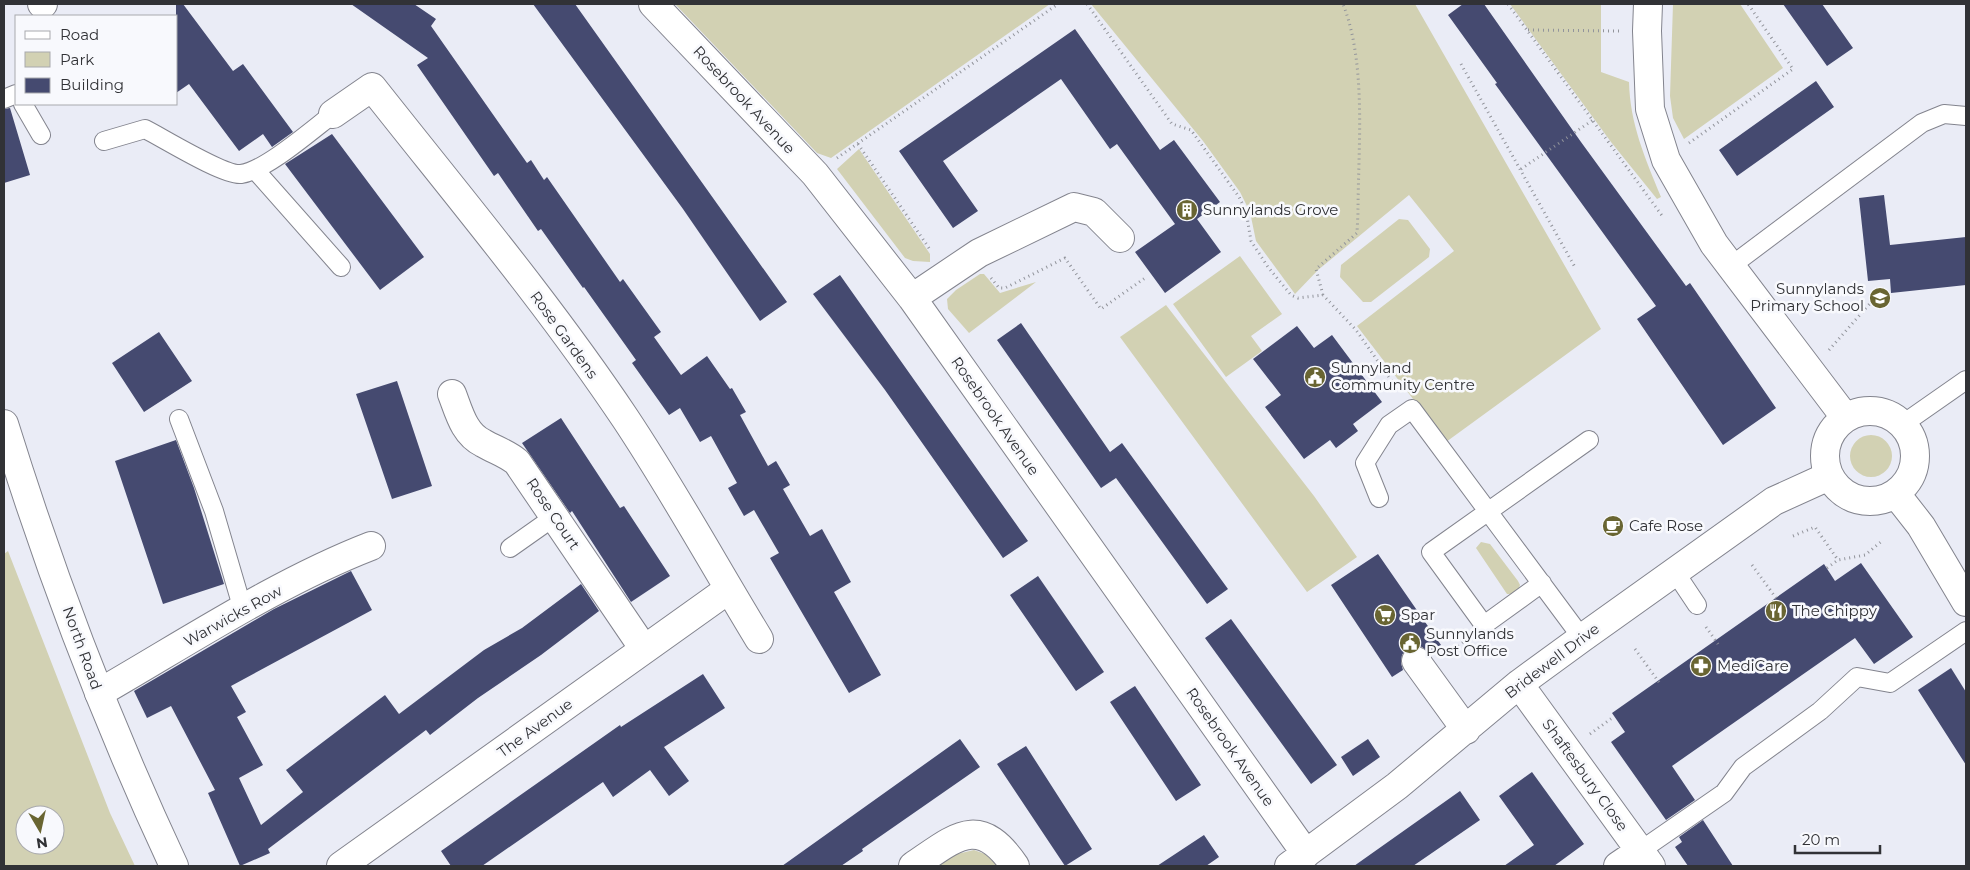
<svg xmlns="http://www.w3.org/2000/svg" width="1970" height="870" font-family="Montserrat,sans-serif">
<rect width="100%" height="100%" fill="#eaecf6"/>
<!-- green -->
<path fill="#d2d1b3" fill-rule="evenodd" d="M 675,4 L 1050,4 L 831,158 L 817,153 Z
M 1091,4 L 1415,4 L 1601,329 L 1446,442 L 1357,326 L 1454,251 L 1409,195 L 1318,270 L 1295,294 L 1256,241 L 1250,212 L 1240,192 L 1203,141 Z
M 1510,4 L 1601,4 L 1601,72 L 1629,82 C 1630,124 1645,158 1661,197 L 1657,199 L 1611,142 Z
M 1673,4 L 1740,4 L 1783,68 L 1684,139 L 1673,118 L 1670,96 Z
M 859,149 L 930,254 L 930,262 L 913,261 L 905,258 L 837,169 Z
M 1399,219 L 1408,220 L 1430,249 L 1429,257 L 1371,302 L 1363,302 L 1340,277 L 1341,265 Z
M 1240,256 L 1282,314 L 1251,336 L 1262,351 L 1226,377 L 1173,304 Z
M 980,274 L 984,274 L 1000,293 L 1036,282 L 969,333 L 948,309 L 947,299 L 956,290 Z
M 1166,305 L 1314,496 L 1357,557 L 1307,592 L 1120,337 Z
M1850 456a21 21 0 1 1 42 0a21 21 0 1 1-42 0Z
M 1481,542 L 1490,544 L 1518,581 L 1520,585 L 1518,591 L 1514,594 L 1507,594 L 1476,548 Z
M 8,551 L 110,813 L 135,866 L 4,866 L 4,554 ZM 25,815 L 55,815 L 55,845 L 25,845 Z
M 974,850 L 985,854 L 999,866 L 937,866 L 953,855 Z"/>
<!-- building -->
<path fill="#454a70" d="M 176,4 L 183,4 L 233,71 L 243,64 L 293,132 L 272,147 L 263,134 L 239,151 L 189,84 L 176,93 Z
M 351,4 L 414,4 L 436,19 L 431,26 L 527,163 L 531,160 L 544,180 L 547,177 L 620,282 L 623,279 L 661,332 L 654,337 L 681,375 L 707,356 L 730,389 L 732,388 L 746,412 L 740,415 L 768,466 L 776,461 L 790,485 L 783,489 L 810,536 L 822,529 L 851,582 L 834,592 L 881,675 L 849,693 L 770,558 L 779,553 L 754,510 L 744,516 L 728,488 L 737,483 L 711,436 L 700,442 L 680,408 L 669,415 L 632,363 L 636,360 L 584,287 L 583,288 L 541,229 L 538,231 L 498,173 L 494,176 L 417,65 L 428,58 Z
M 533,4 L 575,4 L 787,302 L 760,321 L 683,209 Z
M 1463,4 L 1484,4 L 1581,142 L 1686,286 L 1690,283 L 1776,408 L 1723,445 L 1637,319 L 1656,306 L 1495,84 L 1497,83 L 1448,15 Z
M 1783,4 L 1822,4 L 1853,48 L 1827,66 Z
M 1075,29 L 1160,150 L 1174,140 L 1220,202 L 1197,219 L 1221,252 L 1165,293 L 1135,252 L 1175,224 L 1117,144 L 1110,149 L 1061,79 L 943,161 L 978,211 L 953,228 L 899,151 Z
M 1816,81 L 1834,107 L 1737,176 L 1719,150 Z
M 10,108 L 30,175 L 4,183 L 4,109 Z
M 332,134 L 424,257 L 380,290 L 285,164 Z
M 1884,195 L 1890,245 L 1966,237 L 1966,285 L 1891,293 L 1890,279 L 1868,281 L 1859,198 Z
M 840,275 L 1028,541 L 1003,558 L 885,390 L 813,294 Z
M 1021,323 L 1110,452 L 1122,443 L 1228,589 L 1207,604 L 1116,478 L 1101,488 L 997,340 Z
M 1297,326 L 1314,348 L 1332,335 L 1382,402 L 1353,424 L 1358,431 L 1336,448 L 1330,440 L 1304,459 L 1265,407 L 1281,395 L 1253,359 Z
M 159,332 L 192,381 L 144,412 L 112,363 Z
M 397,381 L 432,486 L 392,499 L 356,394 Z
M 561,418 L 620,508 L 624,506 L 670,576 L 631,602 L 572,511 L 570,513 L 522,443 Z
M 176,440 L 194,488 L 224,584 L 163,604 L 115,461 Z
M 1378,554 L 1441,645 L 1429,653 L 1422,647 L 1415,645 L 1407,648 L 1402,655 L 1401,663 L 1403,670 L 1392,677 L 1331,585 Z
M 1861,563 L 1913,637 L 1874,664 L 1855,638 L 1672,766 L 1695,800 L 1666,820 L 1611,742 L 1625,732 L 1612,713 L 1824,564 L 1835,581 Z
M 351,571 L 372,610 L 231,686 L 246,712 L 237,717 L 263,765 L 239,778 L 261,825 L 303,792 L 286,770 L 385,695 L 399,714 L 484,650 L 522,628 L 581,584 L 599,611 L 541,655 L 478,698 L 430,735 L 426,730 L 268,849 L 270,853 L 240,866 L 208,793 L 215,790 L 171,706 L 147,718 L 134,691 L 274,609 Z
M 1038,576 L 1104,672 L 1076,691 L 1010,595 Z
M 1231,619 L 1337,765 L 1311,784 L 1205,638 Z
M 1951,668 L 1966,692 L 1966,765 L 1918,690 Z
M 703,674 L 725,708 L 664,747 L 689,781 L 669,796 L 650,770 L 613,797 L 603,782 L 482,866 L 451,866 L 441,851 L 620,725 L 621,727 Z
M 1135,686 L 1201,785 L 1176,801 L 1110,702 Z
M 960,739 L 980,767 L 862,849 L 863,851 L 841,866 L 782,866 Z
M 1368,739 L 1380,757 L 1353,776 L 1341,757 Z
M 1026,746 L 1092,849 L 1065,866 L 997,764 Z
M 1532,772 L 1584,844 L 1554,866 L 1504,866 L 1534,845 L 1499,796 Z
M 1460,791 L 1480,820 L 1413,866 L 1354,866 Z
M 1703,820 L 1733,866 L 1688,866 L 1675,847 L 1682,842 L 1679,837 Z
M 1204,835 L 1219,857 L 1206,866 L 1157,866 Z"/>
<g fill="none" stroke-linecap="round" stroke-linejoin="round">
<!-- lane casing -->
<g stroke="#83848e" stroke-width="20">
<path id="lane" d="M 4,99 L 16,94
M 23,104 L 41,135
M 104,141 L 145,129 C 163,138 224,176 241,174 C 265,171 312,130 333,114
M 256,171 L 341,267
M 1731,266 L 1922,123 L 1944,114 L 1966,116
M 179,419 L 214,511 L 243,610
M 1903,424 L 1966,380
M 1379,498 L 1365,463 L 1389,425 L 1412,409 L 1582,638
M 510,548 L 554,517
M 1675,572 L 1697,605
M 1542,583 L 1484,625 L 1431,552 L 1589,440
M 1640,851 L 1724,793 L 1743,767 L 1820,711 L 1857,677 L 1890,683 L 1966,631"/>
</g>
<!-- street casing -->
<g stroke="#83848e" stroke-width="30">
<path id="street" d="M 42,4 L 43,4
M 653,4 L 815,174 L 912,298 L 1306,854
M 333,114 L 372,87 C 458,196 548,303 625,418 C 673,490 714,565 759,639
M 912,298 L 979,253 L 1074,207 L 1094,212 L 1120,238
M 452,394 C 459,412 464,434 483,443 C 495,450 506,453 517,462 L 644,649
M 1416,661 L 1466,730
M 1519,684 L 1651,866
M 99,693 C 186,643 278,582 371,546
M 341,866 L 729,589
M 913,866 C 956,837 979,813 1015,866
M 1289,866 L 1397,786 L 1519,684 L 1582,638 L 1774,501 L 1829,476
M 1618,866 L 1640,851"/>
</g>
<!-- secondary casing -->
<g stroke="#83848e" stroke-width="30">
<path id="secondary" d="M 1648,4 L 1647,31 L 1650,109 L 1666,160 L 1714,244 L 1845,417
M1825 456a45 45 0 1 1 90 0a45 45 0 1 1-90 0Z
M 4,424 C 51,575 107,723 174,866
M 1896,494 L 1921,526 L 1966,602"/>
</g>
<!-- path -->
<path stroke="#92949b" stroke-width="3" stroke-dasharray="1 4" stroke-linecap="butt" d="M 1087,4 L 1172,124 L 1191,130 L 1239,197 L 1246,211 L 1251,241 L 1268,267 L 1291,295 L 1298,298 L 1323,295 L 1356,330 L 1398,390
M 1508,4 L 1663,217
M 1528,30 L 1619,31
M 1461,64 L 1576,269
M 1689,143 L 1793,69 L 1748,4
M 858,144 L 931,251
M 837,158 L 1058,4
M 1521,169 L 1593,120
M 991,278 L 999,288 L 1005,288 L 1065,258 L 1101,309 L 1145,278
M 1323,295 L 1316,269 L 1357,233 L 1358,213 C 1358,148 1367,65 1343,4
M 1829,350 L 1873,300
M 1793,536 L 1815,527 L 1838,560
M 1752,565 L 1779,602
M 1827,568 L 1838,560 L 1865,555 L 1882,541
M 1706,627 L 1718,644
M 1635,649 L 1661,685
M 1447,656 L 1467,639
M 1590,734 L 1612,718"/>
<!-- lane -->
<use href="#lane" stroke="#fff" stroke-width="18"/>
<!-- street -->
<use href="#street" stroke="#fff" stroke-width="28"/>
<!-- secondary -->
<use href="#secondary" stroke="#fff" stroke-width="28"/>
</g>
<!-- icons -->
<defs>
<g id="building-disc" transform="scale(1.125)"><circle r="9.5" fill="#696532" stroke="#f8f9fd"/><path d="M-4-6H4V6H1V3H-1V6H-4ZM-2.5-4.3h1.7v1.8h-1.7ZM.8-4.3h1.7v1.8H.8ZM-2.5-1h1.7V.8h-1.7ZM.8-1h1.7V.8H.8Z" fill="#fff"/></g>
<g id="school-disc" transform="scale(1.125)"><circle r="9.5" fill="#696532" stroke="#f8f9fd"/><path d="M0-5L7-2L0 1L-7-2ZM-4 1L0 2.5L4 1V4Q0 6-4 4Z" fill="#fff"/></g>
<g id="civic-disc" transform="scale(1.125)"><circle r="9.5" fill="#696532" stroke="#f8f9fd"/><path d="M-.6-6.5H3V-4.5H.6V-3L4-1V1h2V6H-6V1h2V-1L-.6-3ZM-1.2 2.5V6h2.4V2.5Z" fill="#fff"/></g>
<g id="cafe-disc" transform="scale(1.125)"><circle r="9.5" fill="#696532" stroke="#f8f9fd"/><path d="M-5.5-4.5H6V0H3Q3 3.5 0 3.5H-2.5Q-5.5 3.5-5.5 0ZM3-3.2v2h1.7v-2ZM-6 4.5H4V6H-6Z" fill="#fff"/></g>
<g id="restaurant-disc" transform="scale(1.125)"><circle r="9.5" fill="#696532" stroke="#f8f9fd"/><path d="M-5-6h1v4h1v-4h1v4h1v-4h1v5L-1.5 .5V6h-2V.5L-5-1ZM5-6V6H3V1.5H1.5Q1.5-4 5-6Z" fill="#fff"/></g>
<g id="supermarket-disc" transform="scale(1.125)"><circle r="9.5" fill="#696532" stroke="#f8f9fd"/><path d="M-6-5.5h2.5l.6 2H6L4.5 2H-2.5L-4.4-4H-6ZM-1.5 3.2a1.3 1.3 0 1 0 .1 0ZM3 3.2a1.3 1.3 0 1 0 .1 0Z" fill="#fff"/></g>
<g id="pharmacy-disc" transform="scale(1.125)"><circle r="9.5" fill="#696532" stroke="#f8f9fd"/><path d="M-2-6h4v4h4v4h-4v4h-4v-4h-4v-4h4Z" fill="#fff"/></g>
</defs>
<g fill-rule="evenodd">
<use href="#building-disc" x="1187" y="210"/>
<use href="#school-disc" x="1880" y="298"/>
<use href="#civic-disc" x="1315" y="377"/>
<use href="#cafe-disc" x="1613" y="526"/>
<use href="#restaurant-disc" x="1776" y="611"/>
<use href="#supermarket-disc" x="1385" y="615"/>
<use href="#civic-disc" x="1410" y="643"/>
<use href="#pharmacy-disc" x="1701" y="666"/>
</g>
<g text-anchor="middle" stroke-width="5" stroke-linejoin="round" paint-order="stroke">
<!-- street labels -->
<g font-size="15" fill="#313236" stroke="#f8f9fd">
<text transform="translate(744 100) rotate(47)" y="5">Rosebrook Avenue</text>
<text transform="translate(564 335) rotate(54)" y="5">Rose Gardens</text>
<text transform="translate(995 416) rotate(55)" y="5">Rosebrook Avenue</text>
<text transform="translate(553 514) rotate(56)" y="5">Rose Court</text>
<text transform="translate(233 616) rotate(-29)" y="5">Warwicks Row</text>
<text transform="translate(82 648) rotate(70)" y="5">North Road</text>
<text transform="translate(1552 661) rotate(-37)" y="5">Bridewell Drive</text>
<text transform="translate(535 728) rotate(-36)" y="5">The Avenue</text>
<text transform="translate(1230 747) rotate(55)" y="5">Rosebrook Avenue</text>
<text transform="translate(1585 775) rotate(54)" y="5">Shaftesbury Close</text>
</g>
<!-- poi labels -->
<g font-size="15" fill="#313236" stroke="#f8f9fd" text-anchor="start">
<text x="1203" y="215">Sunnylands Grove</text>
<text x="1864" y="294" text-anchor="end">Sunnylands<tspan x="1864" dy="17">Primary School</tspan></text>
<text x="1331" y="373">Sunnyland<tspan x="1331" dy="17">Community Centre</tspan></text>
<text x="1629" y="531">Cafe Rose</text>
<text x="1792" y="616">The Chippy</text>
<text x="1401" y="620">Spar</text>
<text x="1426" y="639">Sunnylands<tspan x="1426" dy="17">Post Office</tspan></text>
<text x="1717" y="671">MediCare</text>
</g>
</g>
<!-- border -->
<rect width="1970" height="870" fill="none" stroke="#313236" stroke-width="10"/>
<!-- legend -->
<rect x="15" y="15" width="162" height="90" fill="#f8f9fd" stroke="#a8a9ad"/>
<rect x="25" y="31" width="25" height="8" fill="#ffffff" stroke="#a8a9ad"/>
<text x="60" y="40" font-size="15" fill="#313236">Road</text>
<rect x="25" y="52" width="25" height="15" fill="#d2d1b3" stroke="#a8a9ad"/>
<text x="60" y="65" font-size="15" fill="#313236">Park</text>
<rect x="25" y="78" width="25" height="15" fill="#454a70" stroke="#a8a9ad"/>
<text x="60" y="90" font-size="15" fill="#313236">Building</text>
<!-- north arrow -->
<g transform="translate(40 830) rotate(171)"><circle r="24" fill="#f8f9fd" stroke="#a8a9ad"/>
<path d="M0-4L9 19L0 12L-9 19Z" fill="#696532"/>
<text y="-8" font-size="14" font-weight="bold" text-anchor="middle" fill="#313236">N</text>
</g>
<!-- scale -->
<path d="M1795 845v8h85v-8" fill="none" stroke="#313236" stroke-width="2.5"/>
<text x="1802" y="845" font-size="15" fill="#313236" stroke="#f8f9fd" stroke-width="4" paint-order="stroke">20 m</text>
</svg>
